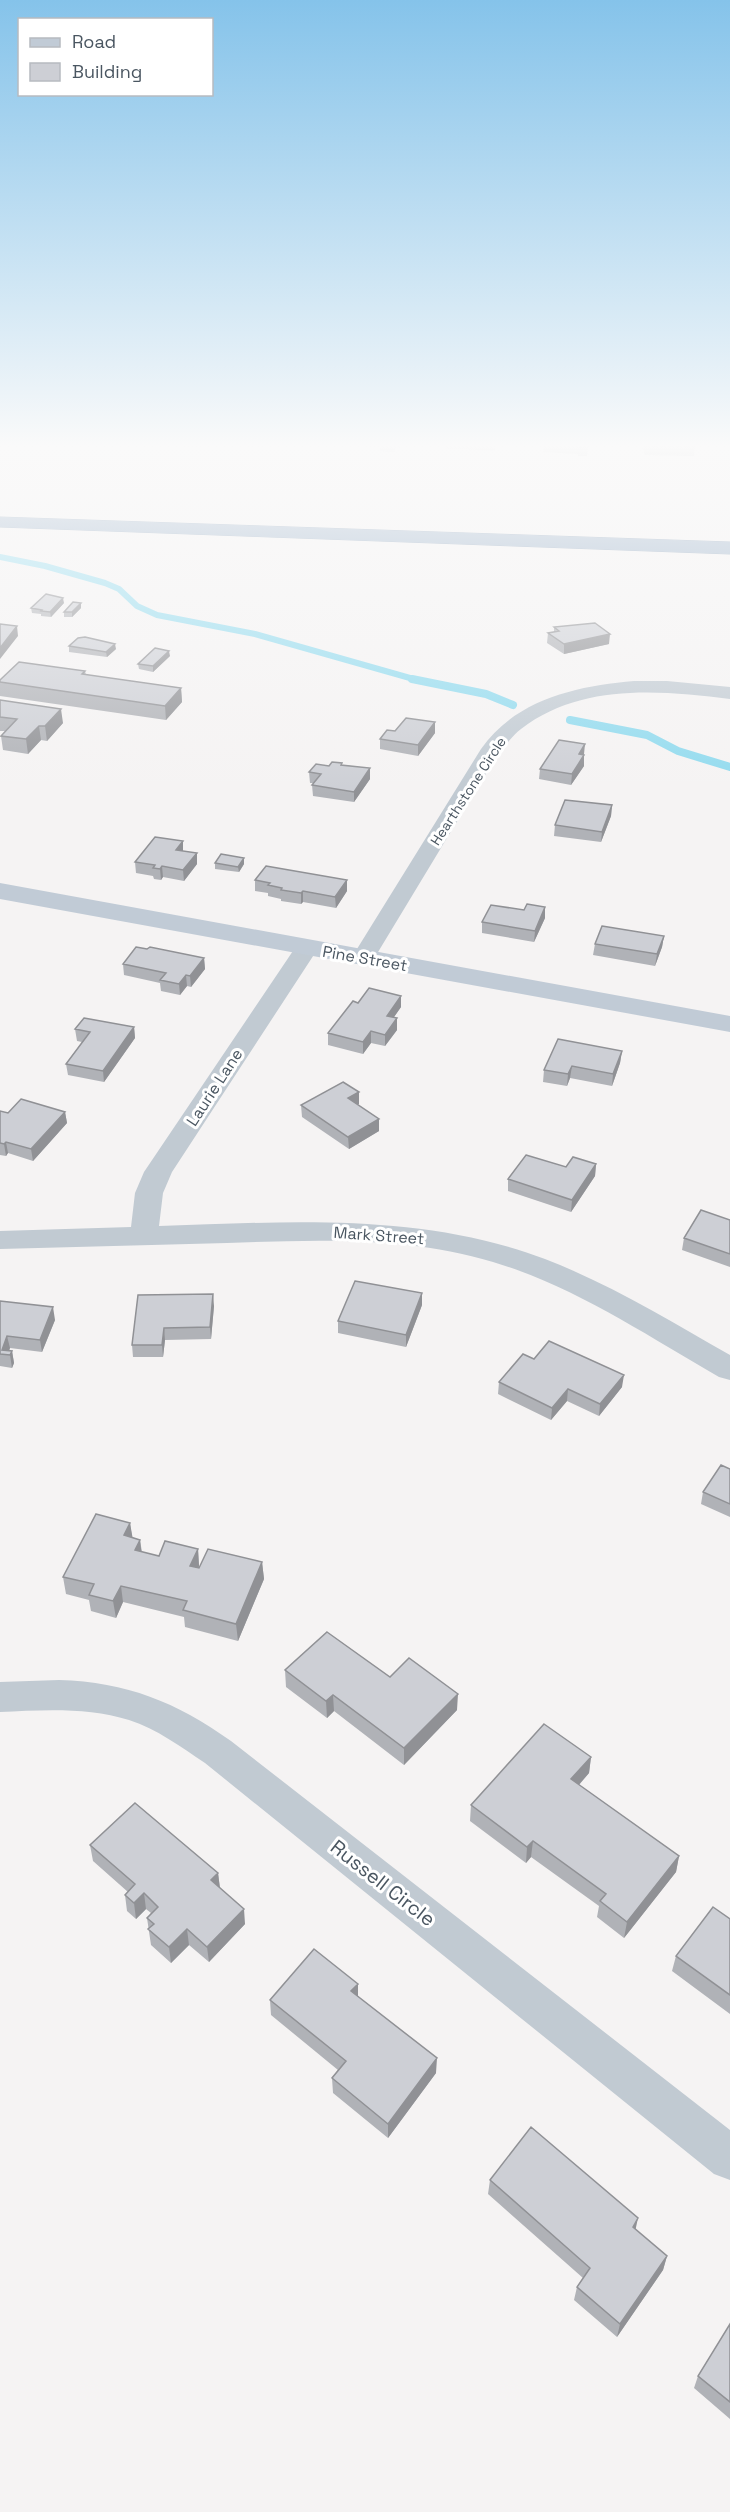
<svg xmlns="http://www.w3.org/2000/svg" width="730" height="2512" font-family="'Space Grotesk',sans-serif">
<rect width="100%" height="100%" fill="#f5f3f3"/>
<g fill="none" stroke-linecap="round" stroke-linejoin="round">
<!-- stream-far1 -->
<path stroke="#90daee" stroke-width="6" d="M 0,557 L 45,566 L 105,583 L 119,589 L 137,606 L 157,615 L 255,634 L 417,680"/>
<!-- stream -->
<path stroke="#90daee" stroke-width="8" d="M 412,679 L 486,694 L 513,705
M 570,720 L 647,735 L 678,751 L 730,767"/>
<!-- highway casing -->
<g stroke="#7690ad" stroke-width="1">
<path id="highway" d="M 0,517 L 730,542 L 730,554 L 0,527 Z"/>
</g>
<!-- street -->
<path fill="#c1cad2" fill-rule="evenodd" d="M 634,681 L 667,681 L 730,687 L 730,699 C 660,690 580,683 521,729 C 513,735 506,745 499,752 L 372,962 L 364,964 L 356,962 L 352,957 L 481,749 C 516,699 577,686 634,681 Z
M 307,940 L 315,942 L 319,947 L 172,1172 L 163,1193 L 159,1226 C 289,1222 420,1212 545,1259 C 610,1284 670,1321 730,1355 L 730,1380 L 719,1377 C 646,1335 574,1286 493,1262 C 407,1236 316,1240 227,1243 C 151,1245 76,1247 0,1249 L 0,1231 L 131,1227 L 135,1193 L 144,1172 L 299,942 Z
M 59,1680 C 127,1682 176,1702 231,1741 L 730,2130 L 730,2180 L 714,2174 L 205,1763 C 181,1747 157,1729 129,1720 C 88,1707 42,1710 0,1712 L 0,1682 Z"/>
<!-- secondary -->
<path fill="#c1cbd6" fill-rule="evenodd" d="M 0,883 L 730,1016 L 730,1032 L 0,899 Z"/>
<!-- highway -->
<use href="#highway" fill="#8ba5c1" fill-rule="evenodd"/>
</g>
<!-- wall -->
<path fill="#b0b2b7" d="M 182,445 L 200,445 L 199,447 L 182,447 Z
M 245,445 L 262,445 L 262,447 L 245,447 Z
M 350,445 L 401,445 L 400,448 L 396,447 L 395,452 L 380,451 L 380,447 Z
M 444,445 L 496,445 L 495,451 L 444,448 Z
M 544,445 L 588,445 L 587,456 L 578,456 L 578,454 L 543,452 Z
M 643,445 L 695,445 L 694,456 L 645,455 L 642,447 Z
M 64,603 L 51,617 L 41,616 L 41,614 L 32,613 L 31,608 Z
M 81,603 L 81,608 L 72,617 L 64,617 L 64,612 Z
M 554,627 L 609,644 L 564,654 L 547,643 L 548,633 L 554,632 Z
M 69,646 L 116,649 L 107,657 L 69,652 Z
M 170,656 L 153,672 L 139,669 L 138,664 Z
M 85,671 L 86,675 L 181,688 L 182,702 L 166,720 L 0,696 L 0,680 Z
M 0,700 L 63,723 L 47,741 L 41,740 L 28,754 L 3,750 L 1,736 L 5,731 L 0,731 Z
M 395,731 L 435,733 L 418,756 L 380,749 L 380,739 Z
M 584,754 L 584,766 L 571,785 L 539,779 L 540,769 Z
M 342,765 L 370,768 L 370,779 L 354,802 L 313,796 L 312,785 L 314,783 L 310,783 L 309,772 L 329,766 Z
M 612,805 L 611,816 L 601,842 L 554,836 L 555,825 Z
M 183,851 L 197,864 L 184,881 L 163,877 L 161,880 L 154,879 L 153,876 L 136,873 L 135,862 Z
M 215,863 L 244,864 L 239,872 L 215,869 Z
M 255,880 L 347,891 L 336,908 L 303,902 L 301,904 L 281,901 L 281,899 L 268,896 L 268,893 L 255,891 Z
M 545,907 L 545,918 L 534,942 L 482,933 L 482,922 L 524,910 Z
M 664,936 L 662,947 L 655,966 L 593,955 L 595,944 Z
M 204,958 L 205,969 L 191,987 L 187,986 L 180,995 L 161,991 L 160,983 L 124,975 L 123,964 Z
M 358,1003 L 401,1007 L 394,1017 L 397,1030 L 385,1046 L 371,1043 L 363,1054 L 328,1045 L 328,1033 Z
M 134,1027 L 135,1038 L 104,1082 L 68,1075 L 66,1064 L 82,1042 L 77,1041 L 75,1029 Z
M 622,1051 L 620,1063 L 612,1086 L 570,1078 L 567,1086 L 543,1082 L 544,1070 Z
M 359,1092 L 359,1104 L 357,1105 L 379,1119 L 379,1131 L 349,1149 L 302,1117 L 301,1105 Z
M 0,1111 L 8,1113 L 65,1112 L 67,1123 L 33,1161 L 8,1153 L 6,1156 L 0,1155 Z
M 596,1164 L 595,1176 L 571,1212 L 508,1191 L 508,1179 Z
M 730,1220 L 730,1267 L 682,1250 L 684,1238 Z
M 138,1295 L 214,1306 L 211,1339 L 165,1340 L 163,1357 L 133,1357 L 132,1345 Z
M 0,1301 L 55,1320 L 42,1352 L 10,1348 L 9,1351 L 12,1351 L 14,1363 L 12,1368 L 0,1366 Z
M 422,1305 L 406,1347 L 338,1333 L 338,1321 Z
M 534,1359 L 622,1387 L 599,1416 L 567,1401 L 551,1420 L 498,1394 L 499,1382 Z
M 730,1469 L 730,1517 L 701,1504 L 703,1492 Z
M 130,1523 L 132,1537 L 140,1540 L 142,1552 L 159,1556 L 198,1549 L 199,1566 L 199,1568 L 262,1562 L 264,1579 L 238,1641 L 185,1627 L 184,1617 L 123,1602 L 116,1618 L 91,1611 L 89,1600 L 66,1594 L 63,1577 Z
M 285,1670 L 390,1677 L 457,1710 L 404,1765 L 334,1711 L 327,1718 L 286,1687 Z
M 591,1757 L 589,1773 L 579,1785 L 679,1856 L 676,1872 L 624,1938 L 597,1917 L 599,1906 L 531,1857 L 526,1863 L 470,1821 L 471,1805 Z
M 90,1845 L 218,1873 L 220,1888 L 245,1924 L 209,1962 L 189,1945 L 171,1963 L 151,1945 L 147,1918 L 151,1913 L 146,1909 L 136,1919 L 127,1911 L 125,1895 L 128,1892 L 93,1861 Z
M 730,1919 L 730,2014 L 672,1971 L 676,1956 Z
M 358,1984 L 358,1996 L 436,2073 L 388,2138 L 333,2093 L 332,2078 L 338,2070 L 271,2015 L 270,2000 Z
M 490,2180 L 635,2229 L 667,2256 L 663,2270 L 617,2337 L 574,2300 L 577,2287 L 583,2278 L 488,2194 Z
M 730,2324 L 730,2419 L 694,2388 L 698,2376 Z"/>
<!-- shaded-wall -->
<path fill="#909195" d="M 63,598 L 64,603 L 51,617 L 50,612 Z
M 81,603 L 81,608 L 72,617 L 72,612 Z
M 17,626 L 18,636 L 0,659 L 0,648 Z
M 610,634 L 609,644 L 564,654 L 564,644 Z
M 115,644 L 116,649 L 107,657 L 106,652 Z
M 169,651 L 170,656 L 153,672 L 153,666 Z
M 181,688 L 182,702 L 166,720 L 165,706 Z
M 61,709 L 63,723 L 47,741 L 45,726 Z
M 435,722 L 435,733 L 418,756 L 418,745 Z
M 39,726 L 41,740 L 28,754 L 26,739 Z
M 585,744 L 584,754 L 578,765 L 579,754 Z
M 584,755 L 584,766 L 571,785 L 572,774 Z
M 370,768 L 370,779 L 354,802 L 354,792 Z
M 612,805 L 611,816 L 601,842 L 602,832 Z
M 183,841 L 183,852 L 176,850 Z
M 197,853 L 197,864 L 184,881 L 183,870 Z
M 244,858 L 244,864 L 239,872 L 238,867 Z
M 162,866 L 163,877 L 161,880 L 160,869 Z
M 347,880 L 347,891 L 336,908 L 335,897 Z
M 303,891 L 303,902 L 301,904 L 301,893 Z
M 545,907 L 545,918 L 534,942 L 535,931 Z
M 664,936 L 662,947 L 655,966 L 657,954 Z
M 204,958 L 205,969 L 191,987 L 190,976 Z
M 186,975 L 187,986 L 180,995 L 179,984 Z
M 401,996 L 401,1007 L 387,1027 L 387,1016 Z
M 397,1018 L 397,1030 L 385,1046 L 385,1035 Z
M 134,1027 L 135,1038 L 104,1082 L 103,1071 Z
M 371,1031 L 371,1043 L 363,1054 L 363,1042 Z
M 622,1051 L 620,1063 L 612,1086 L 613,1074 Z
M 572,1066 L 570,1078 L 567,1086 L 568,1074 Z
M 359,1092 L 359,1104 L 348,1110 L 348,1098 Z
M 65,1112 L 67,1123 L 33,1161 L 31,1149 Z
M 379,1119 L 379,1131 L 349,1149 L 348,1137 Z
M 6,1142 L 8,1153 L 6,1156 L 4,1144 Z
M 596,1164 L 595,1176 L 571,1212 L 572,1200 Z
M 422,1293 L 422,1305 L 406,1347 L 406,1335 Z
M 213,1294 L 214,1306 L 211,1339 L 210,1327 Z
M 53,1307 L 55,1320 L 42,1352 L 40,1340 Z
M 164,1328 L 165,1340 L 163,1357 L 162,1345 Z
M 7,1336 L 10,1348 L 7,1355 L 2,1350 Z
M 12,1351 L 14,1363 L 12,1368 L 10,1355 Z
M 624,1375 L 622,1387 L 599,1416 L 600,1404 Z
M 568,1389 L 567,1401 L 551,1420 L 552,1408 Z
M 130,1523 L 133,1540 L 124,1535 Z
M 140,1540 L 142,1557 L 135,1550 Z
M 198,1549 L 199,1566 L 192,1583 L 190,1566 Z
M 262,1562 L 264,1579 L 238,1641 L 236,1624 Z
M 121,1586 L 123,1602 L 116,1618 L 113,1601 Z
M 458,1694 L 457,1710 L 404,1765 L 404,1748 Z
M 333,1695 L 334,1711 L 327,1718 L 326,1701 Z
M 591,1757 L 589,1773 L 569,1796 L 571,1779 Z
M 533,1841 L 531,1857 L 526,1863 L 527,1847 Z
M 679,1856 L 676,1872 L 624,1938 L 627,1922 Z
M 218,1873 L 220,1889 L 211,1880 Z
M 144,1893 L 146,1909 L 136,1919 L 134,1903 Z
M 244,1909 L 245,1924 L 209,1962 L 207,1947 Z
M 187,1929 L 189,1945 L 171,1963 L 169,1947 Z
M 358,1984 L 358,1999 L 351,1991 Z
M 437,2058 L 436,2073 L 388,2138 L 388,2124 Z
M 638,2218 L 635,2232 L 633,2227 Z
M 667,2256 L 663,2270 L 617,2337 L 620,2324 Z"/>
<!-- building -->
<path fill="#cdcfd5" stroke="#909195" stroke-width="1.5" d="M 566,445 L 588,445 L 587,448 L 578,447 L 578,445 Z
M 645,445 L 695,445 L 695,447 L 646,446 Z
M 46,594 L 63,598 L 50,612 L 41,611 L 42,610 L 31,608 Z
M 73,602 L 81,603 L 72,612 L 64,612 Z
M 595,623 L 610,634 L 564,644 L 548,633 L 559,631 L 554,627 Z
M 0,624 L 17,626 L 0,648 Z
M 85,637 L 115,644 L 106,652 L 69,646 L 78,638 Z
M 155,648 L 169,651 L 153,666 L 138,664 Z
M 19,662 L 85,671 L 82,674 L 181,688 L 165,706 L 0,682 L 0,680 Z
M 0,700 L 61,709 L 45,726 L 39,726 L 26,739 L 1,736 L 17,719 L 0,717 Z
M 406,718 L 435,722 L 418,745 L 380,739 L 387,730 L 395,731 Z
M 559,740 L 585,744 L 579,754 L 584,755 L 572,774 L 540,769 Z
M 332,762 L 342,763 L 341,765 L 370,768 L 354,792 L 312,785 L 321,774 L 309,772 L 316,764 L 329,766 Z
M 565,800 L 612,805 L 602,832 L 555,825 Z
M 155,837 L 183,841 L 176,850 L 197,853 L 183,870 L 162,866 L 160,869 L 153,868 L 155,865 L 135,862 Z
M 221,854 L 244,858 L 238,867 L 215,863 Z
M 266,866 L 347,880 L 335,897 L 303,891 L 301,893 L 281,890 L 282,888 L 268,885 L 270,883 L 255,880 Z
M 527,904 L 545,907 L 535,931 L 482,922 L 491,905 L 524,910 Z
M 602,926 L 664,936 L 657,954 L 595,944 Z
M 136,947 L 147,949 L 150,947 L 204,958 L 190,976 L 186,975 L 179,984 L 160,980 L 166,973 L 123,964 Z
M 369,988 L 401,996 L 387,1016 L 397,1018 L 385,1035 L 371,1031 L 363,1042 L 328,1033 L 353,1001 L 358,1003 Z
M 84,1018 L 134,1027 L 103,1071 L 66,1064 L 90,1032 L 75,1029 Z
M 558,1039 L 622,1051 L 613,1074 L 572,1066 L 568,1074 L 544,1070 Z
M 343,1082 L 359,1092 L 348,1098 L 379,1119 L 348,1137 L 301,1105 Z
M 21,1099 L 65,1112 L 31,1149 L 6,1142 L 4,1144 L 0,1143 L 0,1111 L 8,1113 Z
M 526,1155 L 566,1167 L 573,1157 L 596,1164 L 572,1200 L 508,1179 Z
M 701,1210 L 730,1220 L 730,1254 L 684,1238 Z
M 355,1281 L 422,1293 L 406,1335 L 338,1321 Z
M 213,1294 L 210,1327 L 164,1328 L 162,1345 L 132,1345 L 138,1295 Z
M 0,1301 L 53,1307 L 40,1340 L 7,1336 L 2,1350 L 12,1351 L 10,1355 L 0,1354 Z
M 549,1341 L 624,1375 L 600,1404 L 568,1389 L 552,1408 L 499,1382 L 523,1354 L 534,1359 Z
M 721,1465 L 730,1469 L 730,1504 L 703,1492 Z
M 96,1514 L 130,1523 L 124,1535 L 140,1540 L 135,1550 L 159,1556 L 165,1541 L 198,1549 L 190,1566 L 199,1568 L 208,1549 L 262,1562 L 236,1624 L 183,1610 L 187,1601 L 121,1586 L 113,1601 L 89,1595 L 94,1584 L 63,1577 Z
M 327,1632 L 390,1677 L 409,1658 L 458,1694 L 404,1748 L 333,1695 L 326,1701 L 285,1670 Z
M 544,1724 L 591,1757 L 571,1779 L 679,1856 L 627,1922 L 600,1901 L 606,1894 L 533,1841 L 527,1847 L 471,1805 Z
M 135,1803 L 218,1873 L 211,1880 L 244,1909 L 207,1947 L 187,1929 L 169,1947 L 148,1929 L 154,1924 L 147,1918 L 158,1907 L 144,1893 L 134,1903 L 125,1895 L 135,1884 L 90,1845 Z
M 713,1907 L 730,1919 L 730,1995 L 676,1956 Z
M 314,1949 L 358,1984 L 351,1991 L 437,2058 L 388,2124 L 332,2078 L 346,2061 L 270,2000 Z
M 531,2127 L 638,2218 L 633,2227 L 667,2256 L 620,2324 L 577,2287 L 590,2268 L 490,2180 Z
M 730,2324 L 730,2402 L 698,2376 Z"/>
<!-- sky -->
<linearGradient id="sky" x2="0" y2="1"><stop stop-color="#85c3ea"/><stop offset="0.56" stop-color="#fafafa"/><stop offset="1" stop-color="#fafafa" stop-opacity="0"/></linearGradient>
<rect width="730" height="796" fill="url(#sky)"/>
<g text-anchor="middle" stroke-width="6" stroke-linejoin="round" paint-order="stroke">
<!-- far-street labels -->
<g font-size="14" fill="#4a5661" stroke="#fff">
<text transform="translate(468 791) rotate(-57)" y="5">Hearthstone Circle</text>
</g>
<!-- street labels -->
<g font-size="16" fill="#4a5661" stroke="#fff">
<text transform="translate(365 958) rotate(10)" y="6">Pine Street</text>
<text transform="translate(214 1087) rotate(-57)" y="6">Laurie Lane</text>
<text transform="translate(379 1235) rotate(4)" y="6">Mark Street</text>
</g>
<!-- near-street labels -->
<g font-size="20" fill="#4a5661" stroke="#fff">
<text transform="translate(383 1883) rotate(38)" y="7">Russell Circle</text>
</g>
</g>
<!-- legend -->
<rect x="18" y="18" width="195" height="78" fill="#ffffff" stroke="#b7bbc0" stroke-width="1.5"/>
<rect x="30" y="38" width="30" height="9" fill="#c1cbd6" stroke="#b7bbc0" stroke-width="1.5"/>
<text x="72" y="48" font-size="18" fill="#4a5661">Road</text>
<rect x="30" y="63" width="30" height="18" fill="#cdcfd5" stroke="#b7bbc0" stroke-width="1.5"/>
<text x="72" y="78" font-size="18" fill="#4a5661">Building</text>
</svg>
